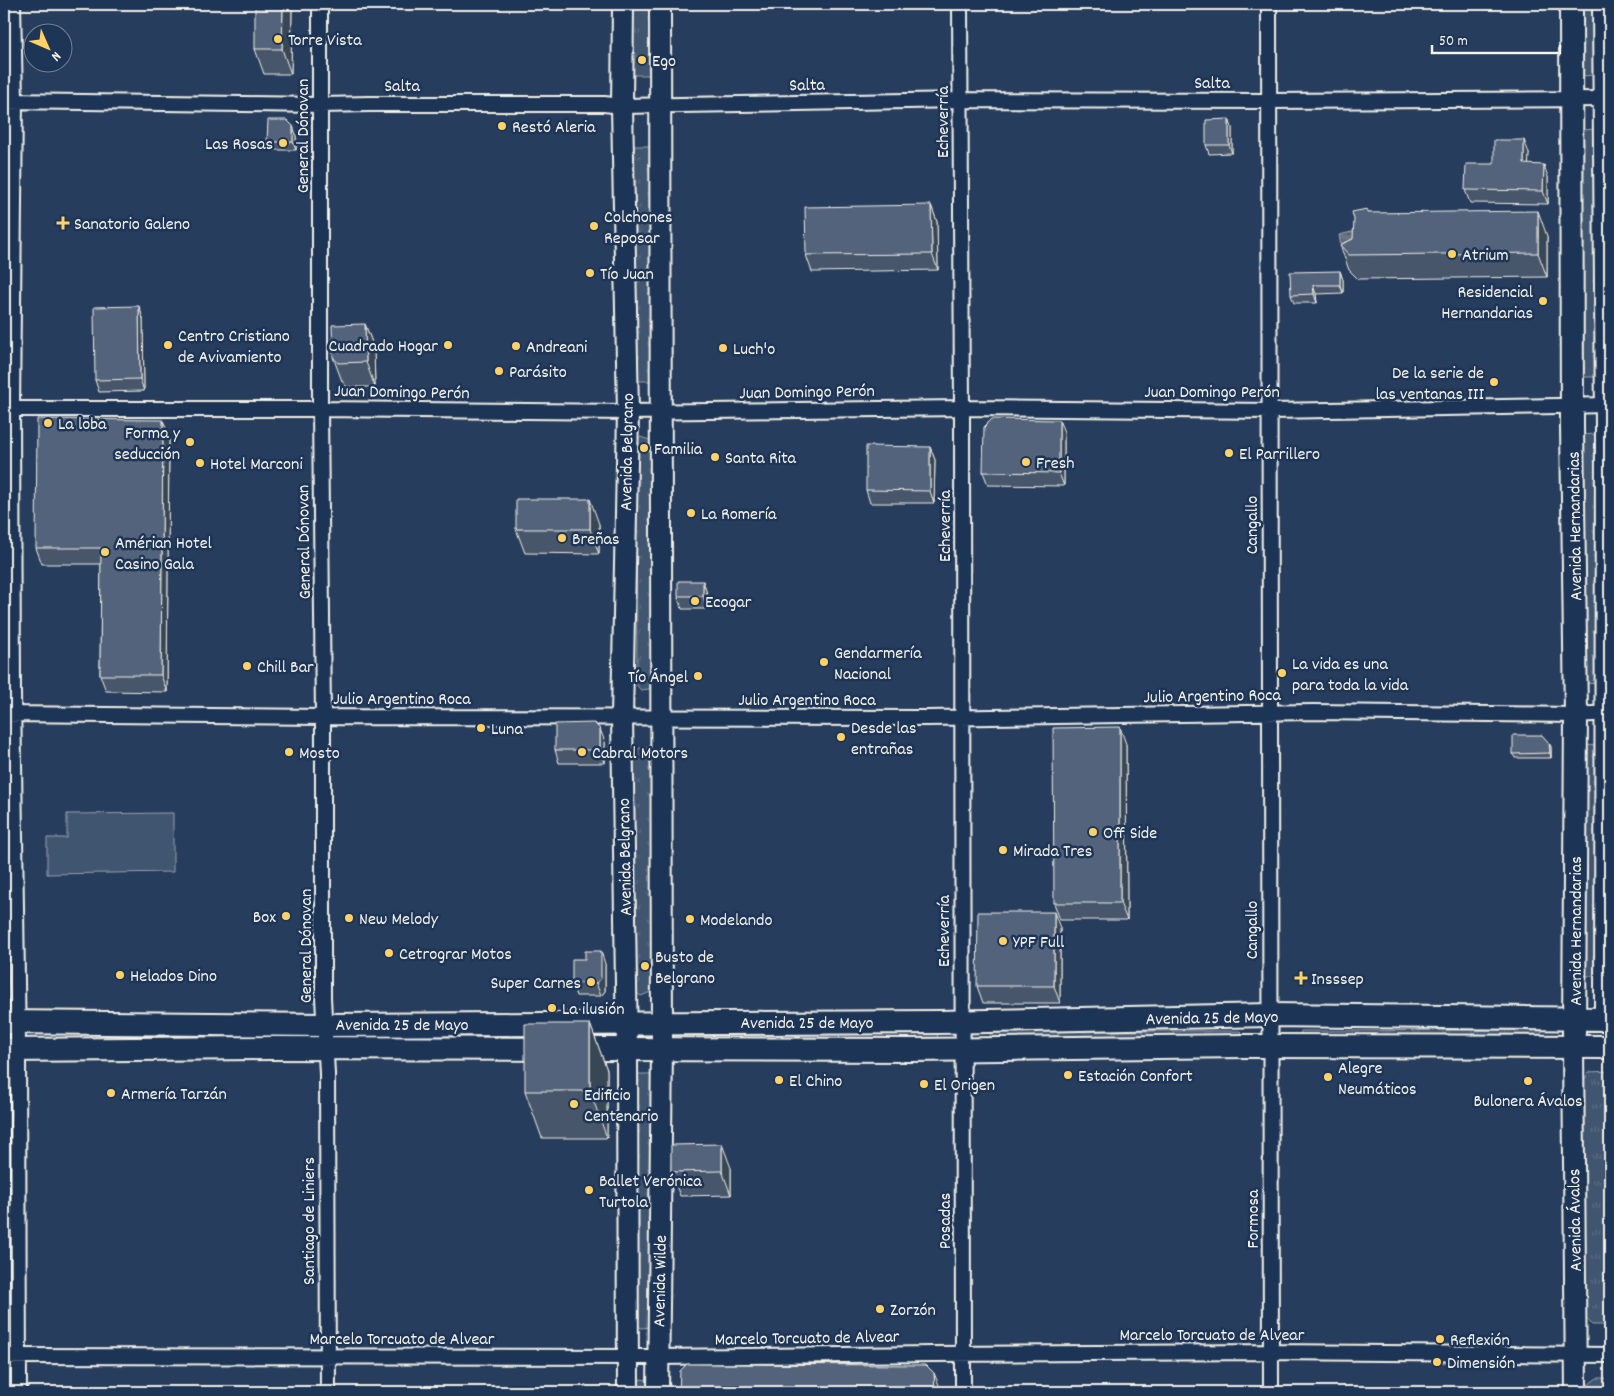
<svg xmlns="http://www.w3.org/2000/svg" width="1614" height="1396" font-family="Dekko,sans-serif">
<defs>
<pattern id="grass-tufts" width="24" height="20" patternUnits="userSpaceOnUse" patternTransform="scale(1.25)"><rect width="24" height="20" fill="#40546f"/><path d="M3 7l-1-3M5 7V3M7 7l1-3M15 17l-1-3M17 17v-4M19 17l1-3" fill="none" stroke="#5c6d84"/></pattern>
<pattern id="water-rules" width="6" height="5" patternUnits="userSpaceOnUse" patternTransform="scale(1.25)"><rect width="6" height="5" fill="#677588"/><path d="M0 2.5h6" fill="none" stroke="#585e67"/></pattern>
</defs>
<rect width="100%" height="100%" fill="#263d5d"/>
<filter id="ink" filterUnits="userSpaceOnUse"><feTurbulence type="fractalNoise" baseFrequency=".02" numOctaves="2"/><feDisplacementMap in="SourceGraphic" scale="10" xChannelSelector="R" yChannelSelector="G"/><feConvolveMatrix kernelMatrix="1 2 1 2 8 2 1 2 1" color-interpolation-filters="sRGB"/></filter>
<g filter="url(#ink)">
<!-- grass -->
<path fill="url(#grass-tufts)" stroke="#9aa2ac" d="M 633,4 L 652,4 L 652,75 L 632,75 Z
M 1581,4 L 1597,4 L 1597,73 L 1593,75 L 1585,76 L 1581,72 Z
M 1596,129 L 1598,377 L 1583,377 L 1581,130 Z
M 630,146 L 651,146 L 653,375 L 650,381 L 636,381 Z
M 1597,434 L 1599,684 L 1584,683 L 1581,435 Z
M 640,437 L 653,441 L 652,685 L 649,689 L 641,690 L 637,686 L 636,440 Z
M 1584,745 L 1600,746 L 1597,976 L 1582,976 Z
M 640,748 L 649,748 L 653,751 L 653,991 L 641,996 L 634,991 L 634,753 Z
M 606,1029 L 606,1038 L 352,1041 L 352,1034 Z
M 1542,1030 L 1541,1037 L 1300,1035 L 1301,1031 Z
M 296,1031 L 295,1037 L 100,1040 L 99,1033 Z
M 991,1031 L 1240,1031 L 1242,1033 L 1240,1036 L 991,1037 L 990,1034 Z
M 683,1032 L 938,1033 L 937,1040 L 684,1039 Z
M 1610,1071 L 1610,1325 L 1592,1325 L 1584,1315 L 1584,1080 L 1589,1072 Z
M 637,1074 L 649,1074 L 652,1080 L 653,1321 L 651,1327 L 641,1328 L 636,1323 L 635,1082 Z
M 641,1379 L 648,1380 L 652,1385 L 652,1392 L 635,1392 L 635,1383 Z"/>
<!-- green -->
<path fill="#40546f" stroke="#9aa2ac" d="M 173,813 L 173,872 L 47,874 L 47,838 L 67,838 L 67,814 Z
M 1597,1378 L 1610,1378 L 1610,1392 L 1585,1392 L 1585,1387 Z"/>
<!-- water -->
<path fill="url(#water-rules)" stroke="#9fa7ae" d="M 1360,230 L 1363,244 L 1341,247 L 1339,235 Z"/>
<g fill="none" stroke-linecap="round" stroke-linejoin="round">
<!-- street casing -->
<g stroke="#f4f1e8" stroke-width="18">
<path id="street" d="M 13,4 L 15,100 L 12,409 L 13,692 L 18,1051 L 19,1392
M 320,4 L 320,409 L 323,717 L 323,997 L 327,1074 L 328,1392
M 960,4 L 962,408 L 963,1392
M 1269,4 L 1271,1392
M 4,101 L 321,105 L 370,104 L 604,104 L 622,106 L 961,100 L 1268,101 L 1610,99
M 4,409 L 320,409 L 628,412 L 962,408 L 1271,411 L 1610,405
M 4,714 L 323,717 L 928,718 L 1313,712 L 1576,715 L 1610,713
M 4,1356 L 658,1357 L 933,1354 L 1270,1352 L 1610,1355"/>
</g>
<!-- secondary casing -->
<g stroke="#f4f1e8" stroke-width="24">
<path id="secondary" d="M 623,4 L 622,106 L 628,412 L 622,717 L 627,1050 L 628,1392
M 1573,1047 L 1576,1392
M 658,1392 L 662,1049 L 660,4"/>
</g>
<!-- primary casing -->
<g stroke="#f4f1e8" stroke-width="26">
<path id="primary" d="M 1571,4 L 1572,427 L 1576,715 L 1574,1033
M 1604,4 L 1607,426 L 1606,1019
M 4,1022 L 324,1025 L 939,1022 L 1270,1015 L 1610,1019
M 4,1050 L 270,1048 L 913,1050 L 1245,1046 L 1610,1047"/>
</g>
<!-- street -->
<use href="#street" stroke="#1d3557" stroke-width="14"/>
<!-- secondary -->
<use href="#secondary" stroke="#1d3557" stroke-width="20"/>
<!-- primary -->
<use href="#primary" stroke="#1d3557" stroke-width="22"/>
</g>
<!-- wall -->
<path fill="#47566a" stroke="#f4f1e8" d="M 292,5 L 291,74 L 264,74 L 255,49 Z
M 1229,119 L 1232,128 L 1232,153 L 1209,154 L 1206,145 Z
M 293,126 L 296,135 L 296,150 L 270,150 L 267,142 Z
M 1529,153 L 1528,165 L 1548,177 L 1548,204 L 1470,203 L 1465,190 L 1494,164 Z
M 931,205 L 937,222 L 938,270 L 812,272 L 806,255 Z
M 1367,209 L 1368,213 L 1547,236 L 1547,277 L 1358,279 L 1349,270 L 1340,245 L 1353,239 Z
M 1340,271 L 1343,280 L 1343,293 L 1316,294 L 1317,303 L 1294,303 L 1291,295 Z
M 139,306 L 143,319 L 144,391 L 99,392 L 95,380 Z
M 365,324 L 374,348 L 375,387 L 347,387 L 342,381 L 333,357 Z
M 1064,432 L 1064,486 L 988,485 L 983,472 Z
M 169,437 L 167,692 L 106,691 L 100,675 L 101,564 L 42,564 L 36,548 Z
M 930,447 L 935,460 L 934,503 L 870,503 L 866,490 Z
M 599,524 L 599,554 L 525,553 L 516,529 Z
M 703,581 L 707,594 L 707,609 L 682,609 L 678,596 Z
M 605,742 L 605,763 L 559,763 L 555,750 Z
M 1549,743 L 1551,747 L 1551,758 L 1515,758 L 1513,754 Z
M 1126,744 L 1127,920 L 1060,920 L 1054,903 Z
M 1060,928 L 1060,1003 L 983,1003 L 977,986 Z
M 605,964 L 605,991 L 601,996 L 576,996 L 572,983 Z
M 590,1024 L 607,1070 L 607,1138 L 542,1138 L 525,1091 Z
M 731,1168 L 731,1195 L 680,1196 L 671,1172 Z"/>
<!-- shaded-wall -->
<path fill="#394656" stroke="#f4f1e8" d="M 283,4 L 292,4 L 292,5 L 291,74 L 282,49 Z
M 1229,119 L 1232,128 L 1232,153 L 1229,145 Z
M 293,126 L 296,135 L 296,150 L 293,142 Z
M 1524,140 L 1529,153 L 1528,177 L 1524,164 Z
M 1544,165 L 1548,177 L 1548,204 L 1543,191 Z
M 931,205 L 937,222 L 938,270 L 932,254 Z
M 1538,211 L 1547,236 L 1547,277 L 1538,253 Z
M 1340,271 L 1343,280 L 1343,293 L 1340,285 Z
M 1313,285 L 1316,294 L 1317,303 L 1314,294 Z
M 139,306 L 143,319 L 144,391 L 140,379 Z
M 365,324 L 374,348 L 375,387 L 366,362 Z
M 163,420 L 169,437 L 167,692 L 161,675 Z
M 1059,420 L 1064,432 L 1064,486 L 1059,473 Z
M 930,447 L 935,460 L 934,503 L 930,491 Z
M 590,499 L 599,524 L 599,554 L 590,529 Z
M 703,581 L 707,594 L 707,609 L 703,596 Z
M 1120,727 L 1126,744 L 1127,920 L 1120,903 Z
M 600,729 L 605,742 L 605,763 L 600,750 Z
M 1549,743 L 1551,747 L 1551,758 L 1550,753 Z
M 1054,912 L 1060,928 L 1060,1003 L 1054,986 Z
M 601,951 L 605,964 L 605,991 L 601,996 L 596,983 Z
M 590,1024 L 607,1070 L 607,1138 L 590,1091 Z
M 722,1144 L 731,1168 L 731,1195 L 722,1171 Z
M 934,1373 L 941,1390 L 941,1392 L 935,1392 Z"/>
<!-- building -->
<path fill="#52647b" stroke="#f4f1e8" d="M 255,4 L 283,4 L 282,49 L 255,49 Z
M 1229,119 L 1229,145 L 1206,145 L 1206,120 Z
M 268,120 L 287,120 L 293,126 L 293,142 L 267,142 Z
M 1494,140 L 1524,140 L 1524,164 L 1544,165 L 1543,191 L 1465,190 L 1466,164 L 1494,164 Z
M 931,205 L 932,254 L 806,255 L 805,207 Z
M 1367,209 L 1367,213 L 1538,211 L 1538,253 L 1349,255 L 1340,245 L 1353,239 L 1354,219 L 1352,212 Z
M 1340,271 L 1340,285 L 1313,285 L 1314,294 L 1291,295 L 1290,272 Z
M 139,306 L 140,379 L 95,380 L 94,307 Z
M 365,324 L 366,362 L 338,363 L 333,357 L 332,325 Z
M 37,419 L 163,420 L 161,675 L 100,675 L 101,548 L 36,548 Z
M 992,419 L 1059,420 L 1059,473 L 983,472 L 984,427 Z
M 866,446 L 930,447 L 930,491 L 866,490 Z
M 516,499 L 590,499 L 590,529 L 516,529 Z
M 678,581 L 703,581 L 703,596 L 678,596 Z
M 594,723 L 600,729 L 600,750 L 555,750 L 555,724 Z
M 1120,727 L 1120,903 L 1054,903 L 1053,728 Z
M 1513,735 L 1542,735 L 1549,743 L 1550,753 L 1513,754 Z
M 978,912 L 1054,912 L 1054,986 L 977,986 Z
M 585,951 L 601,951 L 601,979 L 596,983 L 572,983 L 572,959 L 585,959 Z
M 525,1024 L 590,1024 L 590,1091 L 525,1091 Z
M 722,1144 L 722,1171 L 671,1172 L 671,1145 Z
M 687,1364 L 926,1365 L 934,1373 L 935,1392 L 679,1392 L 680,1371 Z"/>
</g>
<!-- markers -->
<g fill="#ffd166" stroke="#1d3557" stroke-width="2">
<circle cx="278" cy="39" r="5"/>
<circle cx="642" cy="60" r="5"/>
<circle cx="502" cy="126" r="5"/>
<circle cx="283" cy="143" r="5"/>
<path d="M60.5 215.5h5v5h5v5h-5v5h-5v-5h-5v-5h5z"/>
<circle cx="594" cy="226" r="5"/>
<circle cx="1452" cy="254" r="5"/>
<circle cx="590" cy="273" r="5"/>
<circle cx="1543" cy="301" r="5"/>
<circle cx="168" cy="345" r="5"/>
<circle cx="448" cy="345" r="5"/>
<circle cx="516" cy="346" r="5"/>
<circle cx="723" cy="348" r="5"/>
<circle cx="499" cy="371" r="5"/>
<circle cx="1494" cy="382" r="5"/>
<circle cx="48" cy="423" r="5"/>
<circle cx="190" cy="442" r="5"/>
<circle cx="644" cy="448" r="5"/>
<circle cx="1229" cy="453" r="5"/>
<circle cx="715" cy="457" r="5"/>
<circle cx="1026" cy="462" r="5"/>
<circle cx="200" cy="463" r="5"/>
<circle cx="691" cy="513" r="5"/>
<circle cx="562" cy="538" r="5"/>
<circle cx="105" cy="552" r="5"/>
<circle cx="695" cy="601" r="5"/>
<circle cx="824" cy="662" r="5"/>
<circle cx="247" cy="666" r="5"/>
<circle cx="1282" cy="673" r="5"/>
<circle cx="698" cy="676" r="5"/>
<circle cx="481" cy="728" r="5"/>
<circle cx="841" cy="737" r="5"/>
<circle cx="289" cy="752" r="5"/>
<circle cx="582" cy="752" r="5"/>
<circle cx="1093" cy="832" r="5"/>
<circle cx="1003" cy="850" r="5"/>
<circle cx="286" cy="916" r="5"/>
<circle cx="349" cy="918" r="5"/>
<circle cx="690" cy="919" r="5"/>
<circle cx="1003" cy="941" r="5"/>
<circle cx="389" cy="953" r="5"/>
<circle cx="645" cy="966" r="5"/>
<circle cx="120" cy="975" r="5"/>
<path d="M1298.5 970.5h5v5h5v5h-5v5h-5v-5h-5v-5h5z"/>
<circle cx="591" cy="982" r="5"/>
<circle cx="552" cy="1008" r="5"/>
<circle cx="1068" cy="1075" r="5"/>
<circle cx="1328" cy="1077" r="5"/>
<circle cx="779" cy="1080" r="5"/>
<circle cx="1528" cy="1081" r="5"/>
<circle cx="924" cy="1084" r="5"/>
<circle cx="111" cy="1093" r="5"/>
<circle cx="574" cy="1104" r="5"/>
<circle cx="589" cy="1190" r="5"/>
<circle cx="880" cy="1309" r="5"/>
<circle cx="1440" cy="1339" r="5"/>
<circle cx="1437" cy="1362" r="5"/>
</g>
<g text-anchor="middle" stroke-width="5" stroke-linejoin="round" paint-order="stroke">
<!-- poi labels -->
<g font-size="18" fill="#f4f1e8" stroke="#1d3557" text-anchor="start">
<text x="288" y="45">Torre Vista</text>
<text x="652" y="66">Ego</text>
<text x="512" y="132">Restó Aleria</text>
<text x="273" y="149" text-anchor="end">Las Rosas</text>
<text x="604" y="222">Colchones<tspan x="604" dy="21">Reposar</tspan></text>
<text x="74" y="229">Sanatorio Galeno</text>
<text x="1462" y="260">Atrium</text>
<text x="600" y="279">Tío Juan</text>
<text x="1533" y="297" text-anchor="end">Residencial<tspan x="1533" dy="21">Hernandarias</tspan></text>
<text x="178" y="341">Centro Cristiano<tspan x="178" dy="21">de Avivamiento</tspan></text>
<text x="438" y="351" text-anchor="end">Cuadrado Hogar</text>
<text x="526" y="352">Andreani</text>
<text x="733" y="354">Luch'o</text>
<text x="509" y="377">Parásito</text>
<text x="1484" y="378" text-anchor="end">De la serie de<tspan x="1484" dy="21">las ventanas III</tspan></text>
<text x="58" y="429">La loba</text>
<text x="180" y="438" text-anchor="end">Forma y<tspan x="180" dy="21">seducción</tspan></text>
<text x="654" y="454">Familia</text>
<text x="1239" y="459">El Parrillero</text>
<text x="725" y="463">Santa Rita</text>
<text x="1036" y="468">Fresh</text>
<text x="210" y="469">Hotel Marconi</text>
<text x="701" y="519">La Romería</text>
<text x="572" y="544">Breñas</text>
<text x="115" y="548">Amérian Hotel<tspan x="115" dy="21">Casino Gala</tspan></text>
<text x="705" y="607">Ecogar</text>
<text x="834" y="658">Gendarmería<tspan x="834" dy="21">Nacional</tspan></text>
<text x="1292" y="669">La vida es una<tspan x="1292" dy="21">para toda la vida</tspan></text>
<text x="257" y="672">Chill Bar</text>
<text x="688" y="682" text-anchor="end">Tío Ángel</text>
<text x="851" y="733">Desde las<tspan x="851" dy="21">entrañas</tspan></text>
<text x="491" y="734">Luna</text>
<text x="299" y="758">Mosto</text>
<text x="592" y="758">Cabral Motors</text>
<text x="1103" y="838">Off Side</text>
<text x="1013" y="856">Mirada Tres</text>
<text x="276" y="922" text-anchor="end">Box</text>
<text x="359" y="924">New Melody</text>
<text x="700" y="925">Modelando</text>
<text x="1013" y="947">YPF Full</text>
<text x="399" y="959">Cetrograr Motos</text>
<text x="655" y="962">Busto de<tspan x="655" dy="21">Belgrano</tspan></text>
<text x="130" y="981">Helados Dino</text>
<text x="1311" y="984">Insssep</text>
<text x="581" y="988" text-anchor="end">Super Carnes</text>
<text x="562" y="1014">La ilusión</text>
<text x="1338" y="1073">Alegre<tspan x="1338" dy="21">Neumáticos</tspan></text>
<text x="1078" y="1081">Estación Confort</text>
<text x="789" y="1086">El Chino</text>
<text x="934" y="1090">El Origen</text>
<text x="121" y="1099">Armería Tarzán</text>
<text x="584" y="1100">Edificio<tspan x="584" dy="21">Centenario</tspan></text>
<text x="1528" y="1106" text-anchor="middle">Bulonera Ávalos</text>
<text x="599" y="1186">Ballet Verónica<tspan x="599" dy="21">Turtola</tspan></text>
<text x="890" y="1315">Zorzón</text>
<text x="1450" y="1345">Reflexión</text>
<text x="1447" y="1368">Dimensión</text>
</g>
<!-- street labels -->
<g font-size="18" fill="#f4f1e8" stroke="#1d3557">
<text x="1212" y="88">Salta</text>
<text transform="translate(807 84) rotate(-1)" y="6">Salta</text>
<text x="402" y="91">Salta</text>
<text transform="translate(942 122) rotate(-90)" y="6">Echeverría</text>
<text transform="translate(302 136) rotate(-90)" y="6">General Dónovan</text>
<text transform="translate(402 391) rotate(1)" y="6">Juan Domingo Perón</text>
<text transform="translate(807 391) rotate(-1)" y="6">Juan Domingo Perón</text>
<text x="1212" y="397">Juan Domingo Perón</text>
<text transform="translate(626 452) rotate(-89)" y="6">Avenida Belgrano</text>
<text transform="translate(1251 525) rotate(-90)" y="6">Cangallo</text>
<text transform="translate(944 526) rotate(-90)" y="6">Echeverría</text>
<text transform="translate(1574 526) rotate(-91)" y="6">Avenida Hernandarias</text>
<text transform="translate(303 542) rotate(-91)" y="6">General Dónovan</text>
<text transform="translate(1212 695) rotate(-1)" y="6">Julio Argentino Roca</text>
<text x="402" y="704">Julio Argentino Roca</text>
<text x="807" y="705">Julio Argentino Roca</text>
<text transform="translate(624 857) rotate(-91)" y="6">Avenida Belgrano</text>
<text transform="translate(1251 930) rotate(-90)" y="6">Cangallo</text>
<text transform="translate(943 931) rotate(-90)" y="6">Echeverría</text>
<text transform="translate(1575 931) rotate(-90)" y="6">Avenida Hernandarias</text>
<text transform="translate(305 946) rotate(-90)" y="6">General Dónovan</text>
<text transform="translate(1212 1017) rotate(-1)" y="6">Avenida 25 de Mayo</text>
<text x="807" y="1028">Avenida 25 de Mayo</text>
<text x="402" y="1030">Avenida 25 de Mayo</text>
<text transform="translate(1252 1219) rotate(-90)" y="6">Formosa</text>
<text transform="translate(1574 1220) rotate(-91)" y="6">Avenida Ávalos</text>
<text transform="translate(308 1221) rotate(-90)" y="6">Santiago de Liniers</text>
<text transform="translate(944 1221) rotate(-90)" y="6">Posadas</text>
<text transform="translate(659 1281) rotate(-89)" y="6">Avenida Wilde</text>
<text x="1212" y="1340">Marcelo Torcuato de Alvear</text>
<text transform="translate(807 1337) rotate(-1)" y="6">Marcelo Torcuato de Alvear</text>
<text x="402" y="1344">Marcelo Torcuato de Alvear</text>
</g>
</g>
<!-- margin -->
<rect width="1614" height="1396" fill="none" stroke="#1d3557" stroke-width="20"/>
<rect x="10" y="10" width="1594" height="1376" fill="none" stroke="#f4f1e8" stroke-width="2" filter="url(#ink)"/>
<!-- north arrow -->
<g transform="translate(48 48) rotate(135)"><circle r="24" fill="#1d3557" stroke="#738091"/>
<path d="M0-4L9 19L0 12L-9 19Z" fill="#ffd166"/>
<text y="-8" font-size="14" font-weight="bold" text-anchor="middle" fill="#f4f1e8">N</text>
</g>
<!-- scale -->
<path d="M1432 45v8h128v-8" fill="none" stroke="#f4f1e8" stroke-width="2.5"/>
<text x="1439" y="45" font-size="15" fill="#f4f1e8" stroke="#1d3557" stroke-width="4" paint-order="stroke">50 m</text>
</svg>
